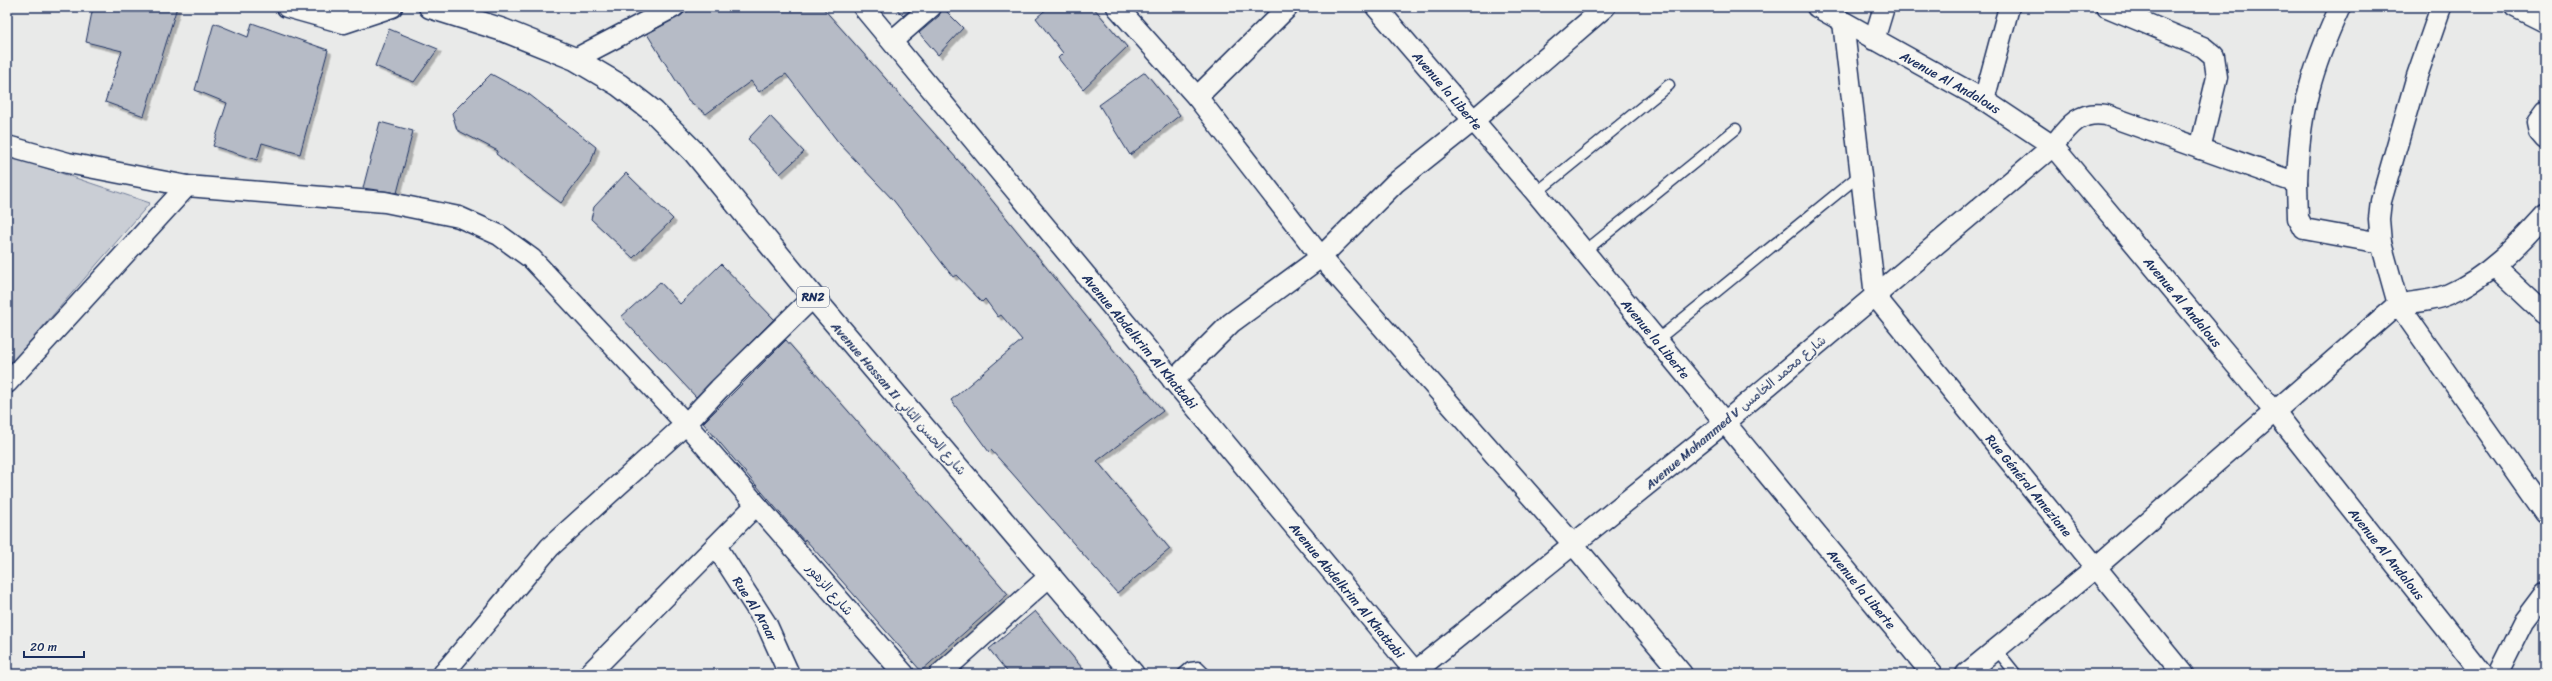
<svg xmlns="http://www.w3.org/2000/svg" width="2552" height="681" font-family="Sriracha,'Playpen Sans Arabic',sans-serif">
<defs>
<filter id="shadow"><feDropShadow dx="3.5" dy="3.5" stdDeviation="0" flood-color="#0004"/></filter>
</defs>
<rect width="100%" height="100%" fill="#e9eae9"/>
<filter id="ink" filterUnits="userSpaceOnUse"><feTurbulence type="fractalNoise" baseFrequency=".025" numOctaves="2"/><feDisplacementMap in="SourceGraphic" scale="8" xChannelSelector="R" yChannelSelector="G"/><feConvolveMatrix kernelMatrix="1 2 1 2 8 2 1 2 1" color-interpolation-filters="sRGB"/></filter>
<g filter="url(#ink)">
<!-- green -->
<path fill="#caced5" stroke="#727e9a" d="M 7,155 L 150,203 L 7,368 Z"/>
<!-- building -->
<path fill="#b6bbc6" stroke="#1b2f5e" filter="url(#shadow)" d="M 93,7 L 177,7 L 144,116 L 105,102 L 122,51 L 86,42 Z
M 695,7 L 822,7 L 973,177 L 1163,411 L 1097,461 L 1170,549 L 1117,593 L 1011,472 L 991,450 L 989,452 L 951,400 L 1022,340 L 1001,315 L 998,317 L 985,299 L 982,302 L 956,275 L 953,277 L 894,201 L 839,143 L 786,74 L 759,92 L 751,81 L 706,114 L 688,100 L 647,34 Z
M 895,7 L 914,7 L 903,16 Z
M 942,7 L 963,28 L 938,55 L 919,33 L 939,16 Z
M 1049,7 L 1093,7 L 1127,47 L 1083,89 L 1058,58 L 1063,53 L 1036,18 Z
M 214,23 L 248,37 L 252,23 L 328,50 L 300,154 L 262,143 L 257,160 L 213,146 L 227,103 L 195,90 Z
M 389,29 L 438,49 L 414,82 L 375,66 Z
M 1145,72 L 1180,115 L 1130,155 L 1099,105 Z
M 491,74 L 530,95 L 596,147 L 591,162 L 561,203 L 496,154 L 498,151 L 457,130 L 452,113 Z
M 770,116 L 804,152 L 780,174 L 748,139 Z
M 380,122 L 413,131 L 397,193 L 363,188 Z
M 626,173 L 673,219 L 633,258 L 591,219 L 594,207 Z
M 721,264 L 774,319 L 696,397 L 621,317 L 660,282 L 680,304 Z
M 786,340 L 1008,594 L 921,671 L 805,539 L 804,541 L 703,423 Z
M 1035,611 L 1087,674 L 1009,674 L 989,649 Z"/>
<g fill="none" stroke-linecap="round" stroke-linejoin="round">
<!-- lane casing -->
<g stroke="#1b2f5e" stroke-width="13">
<path id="lane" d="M 1536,193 L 1669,85
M 1584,252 L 1736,129
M 1657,340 L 1861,174
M 1996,649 L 2016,674
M 1183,674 L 1190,668 L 1198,667 L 1205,674"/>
</g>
<!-- street casing -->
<g stroke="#1b2f5e" stroke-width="23">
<g id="street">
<path d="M 287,7 L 344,23 L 392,7"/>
<path id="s1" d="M 863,7 L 1417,674"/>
<path d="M 1117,7 L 1197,97 L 1321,257 L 1573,544 L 1682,674"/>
<path id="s2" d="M 1376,7 L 1536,193 L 1932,674"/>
<path id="s3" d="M 1817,7 L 1984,100 L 2053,146 L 2275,412 L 2482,674"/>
<path d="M 2107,7 L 2203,47 L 2214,56 L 2217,77 L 2200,149"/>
<path d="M 2441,7 L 2417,76 L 2381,201 L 2379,219 L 2381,243 L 2398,304 L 2545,513"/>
<path d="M 2515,7 L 2545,22"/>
<path id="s4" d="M 1843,22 L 1875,296 L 2183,674"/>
<path d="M 1874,40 L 1884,7"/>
<path d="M 892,41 L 931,7"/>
<path d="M 575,59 L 674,7"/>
<path d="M 1197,97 L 1288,7"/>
<path d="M 1984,100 L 2009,7"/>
<path d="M 2545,112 L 2537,123 L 2539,132 L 2545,139"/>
<path d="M 7,146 L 68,163 L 187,186 L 385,202 L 459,217 L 499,235 L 532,259 L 686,424 L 904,674"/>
<path d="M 2297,183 L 2298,218 L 2304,229 L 2381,243"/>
<path d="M 2494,266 L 2545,314"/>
<path d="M 1173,381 L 1231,323 L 1321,257 L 1395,183 L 1474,120 L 1605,7"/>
<path d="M 7,383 L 187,186"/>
<path id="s5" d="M 716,546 L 767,625 L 789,674"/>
<path d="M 443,674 L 550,547 L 686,424 L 719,389 L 813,297"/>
<path d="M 589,674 L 756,505"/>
<path d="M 940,674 L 1051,575"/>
<path d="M 1412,674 L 1725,422 L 2053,146 C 2068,127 2079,110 2106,115 L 2297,183 C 2299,113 2311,70 2340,7"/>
<path d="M 1966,674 L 2095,568 L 2398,304 C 2415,302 2433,301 2449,294 C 2487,278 2518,245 2545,215"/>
<path d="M 2498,674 L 2524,622 L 2545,594"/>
</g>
</g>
<!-- primary casing -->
<g stroke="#1b2f5e" stroke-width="25">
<path id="primary" d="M 430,7 L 503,30 L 575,59 L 619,85 L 654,112 L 695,153 L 813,297 L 1133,674"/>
</g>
<!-- lane -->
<use href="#lane" stroke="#f6f6f2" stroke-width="10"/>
<!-- street -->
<use href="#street" stroke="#f6f6f2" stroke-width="20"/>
<!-- primary -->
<use href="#primary" stroke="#f6f6f2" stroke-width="22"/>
</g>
</g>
<g text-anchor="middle" stroke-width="3.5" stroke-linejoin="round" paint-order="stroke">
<!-- shield labels -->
<rect fill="#f6f6f2" stroke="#5d6b8a" stroke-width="1" x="797" y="287" width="32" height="20" rx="3"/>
<g font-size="12" font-weight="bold" fill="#1b2f5e">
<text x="813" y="301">RN2</text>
</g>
<!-- street labels -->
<g font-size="13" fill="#1b2f5e" stroke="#f6f6f2">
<text dy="5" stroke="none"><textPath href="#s3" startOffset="153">Avenue Al Andalous</textPath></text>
<text dy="5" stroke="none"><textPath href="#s2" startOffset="110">Avenue la Liberte</textPath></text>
<text dy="5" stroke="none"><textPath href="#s3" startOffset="477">Avenue Al Andalous</textPath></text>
<text dy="5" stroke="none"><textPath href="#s2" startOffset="434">Avenue la Liberte</textPath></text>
<text dy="5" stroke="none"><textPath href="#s1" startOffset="434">Avenue Abdelkrim Al Khattabi</textPath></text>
<text transform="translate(899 398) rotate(49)" y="5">Avenue Hassan II شارع الحسن الثاني</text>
<text transform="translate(1735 412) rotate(-40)" y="5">Avenue Mohammed V شارع محمد الخامس</text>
<text dy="5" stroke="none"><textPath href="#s4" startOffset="520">Rue Général Ameziane</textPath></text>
<text dy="5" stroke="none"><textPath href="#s3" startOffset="801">Avenue Al Andalous</textPath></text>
<text transform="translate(830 589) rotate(49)" y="5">شارع الزهور</text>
<text dy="5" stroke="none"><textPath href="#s2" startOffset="758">Avenue la Liberte</textPath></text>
<text dy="5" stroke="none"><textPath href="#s1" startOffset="758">Avenue Abdelkrim Al Khattabi</textPath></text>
<text dy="5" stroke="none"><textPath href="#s5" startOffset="74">Rue Al Araar</textPath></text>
</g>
</g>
<!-- margin -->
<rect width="2552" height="681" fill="none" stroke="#f6f6f2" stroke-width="24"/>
<rect x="12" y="12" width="2528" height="657" fill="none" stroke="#1b2f5e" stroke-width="1.5" filter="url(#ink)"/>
<!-- scale -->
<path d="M24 651v6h60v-6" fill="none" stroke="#1b2f5e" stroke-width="2"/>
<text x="30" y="651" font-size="12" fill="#1b2f5e" stroke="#f6f6f2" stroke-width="3" paint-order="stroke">20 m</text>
</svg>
